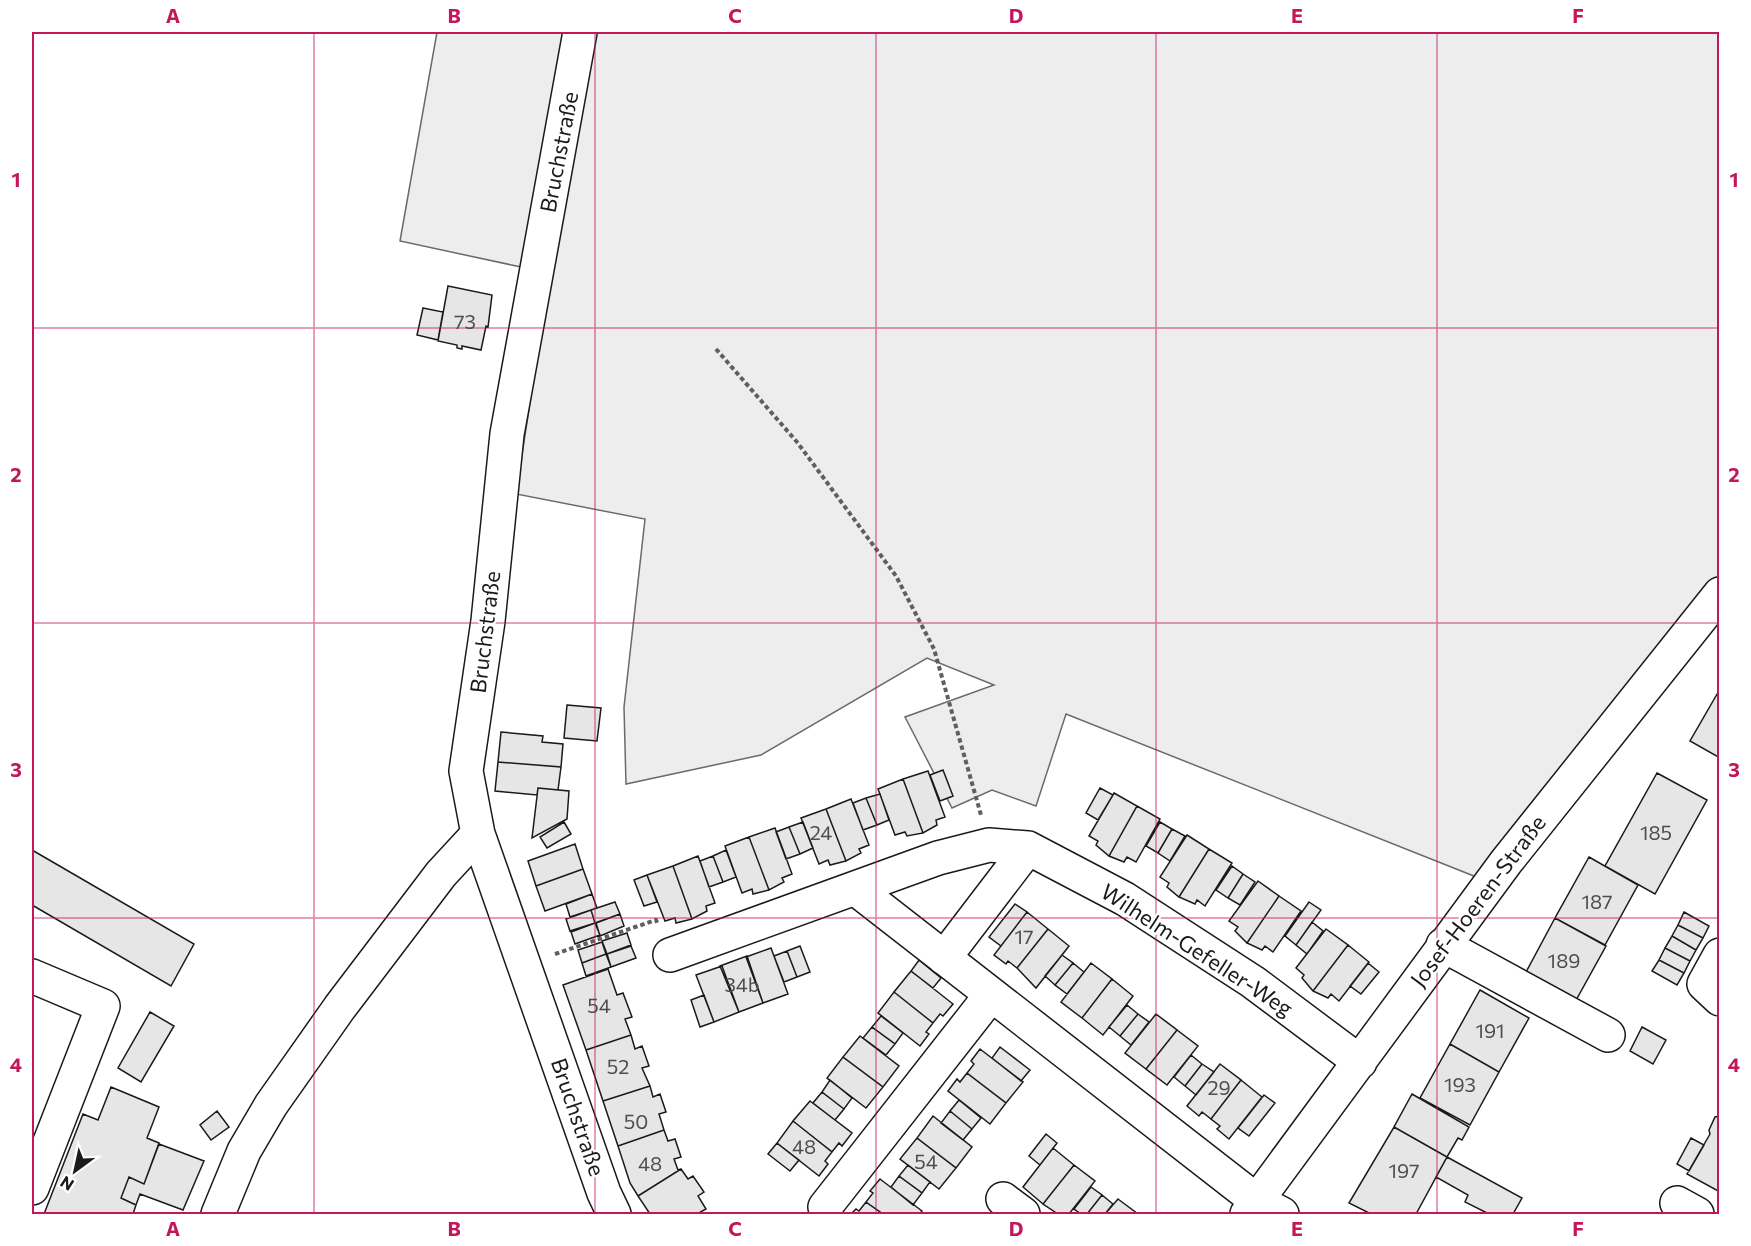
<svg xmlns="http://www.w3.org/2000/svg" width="1751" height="1246" font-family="Commissioner,sans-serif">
<rect width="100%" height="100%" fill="#fff"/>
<!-- green -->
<path fill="#ededed" stroke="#6a6a6a" stroke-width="1.5" d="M 437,32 L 568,32 L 521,267 L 400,241 Z
M 587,32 L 1719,32 L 1719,589 L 1489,882 L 1066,714 L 1036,806 L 992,790 L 952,808 L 905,717 L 994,685 L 927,658 L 761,755 L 626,784 L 624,707 L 645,519 L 516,494 Z"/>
<!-- building -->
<path fill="#e6e6e6" stroke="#1a1a1a" stroke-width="1.5" d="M 448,286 L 492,295 L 488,327 L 486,326 L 481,350 L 462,346 L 462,349 L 457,348 L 457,345 L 438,341 Z
M 423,308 L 443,312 L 438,340 L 417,335 Z
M 1720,689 L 1720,758 L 1690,741 Z
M 567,705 L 601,708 L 597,741 L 564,738 Z
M 501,732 L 543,736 L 542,742 L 563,744 L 561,767 L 498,762 Z
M 498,762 L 561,767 L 558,790 L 538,788 L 537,795 L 495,791 Z
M 943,770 L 953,796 L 940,801 L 930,775 Z
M 928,771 L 945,817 L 936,820 L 937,825 L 923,833 L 903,779 Z
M 1657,773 L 1707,800 L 1655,894 L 1605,866 Z
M 903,779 L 923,833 L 907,836 L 905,832 L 895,835 L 878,789 Z
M 538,788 L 569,791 L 567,819 L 532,838 Z
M 1100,788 L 1113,795 L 1098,820 L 1086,813 Z
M 1114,793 L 1137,806 L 1109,856 L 1096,845 L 1098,841 L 1089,836 Z
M 880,794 L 889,820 L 877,825 L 866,798 Z
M 866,798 L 877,825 L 863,830 L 853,803 Z
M 851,799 L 869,845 L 859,849 L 861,853 L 846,861 L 826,809 Z
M 1137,806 L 1160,819 L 1136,862 L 1127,857 L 1124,862 L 1109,856 Z
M 826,809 L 846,861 L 830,865 L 828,860 L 819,864 L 801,818 Z
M 564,822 L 571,834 L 547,848 L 540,837 Z
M 803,822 L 813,848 L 800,854 L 789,827 Z
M 1160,822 L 1172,829 L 1158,853 L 1146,846 Z
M 789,827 L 800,854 L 786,859 L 776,832 Z
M 775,828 L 792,874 L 782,878 L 784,882 L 769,890 L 749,837 Z
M 1172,829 L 1185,836 L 1170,861 L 1158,853 Z
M 1187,835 L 1209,849 L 1179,897 L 1167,887 L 1169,883 L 1160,877 Z
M 749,837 L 769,890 L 753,894 L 752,889 L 742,893 L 725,846 Z
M 575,844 L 583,869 L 536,886 L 528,861 Z
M 1209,849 L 1232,863 L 1205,906 L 1197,900 L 1195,904 L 1179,897 Z
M 32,850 L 194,944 L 171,986 L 32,905 Z
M 726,850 L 736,877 L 723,882 L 713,856 Z
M 698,856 L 715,903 L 706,906 L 707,911 L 692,919 L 673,866 Z
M 713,856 L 723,882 L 709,887 L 700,861 Z
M 1589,857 L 1638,885 L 1605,945 L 1555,918 Z
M 673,866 L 692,919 L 676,923 L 675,918 L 665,921 L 647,875 Z
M 1232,866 L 1243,874 L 1228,898 L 1216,890 Z
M 583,869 L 592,894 L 545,911 L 536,886 Z
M 1243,874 L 1255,882 L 1240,905 L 1228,898 Z
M 647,875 L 657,902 L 644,906 L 634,880 Z
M 1258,881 L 1279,896 L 1247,943 L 1235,931 L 1238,927 L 1229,921 Z
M 592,894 L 597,908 L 570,917 L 566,904 Z
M 1279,896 L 1301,911 L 1273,952 L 1265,946 L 1262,950 L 1247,943 Z
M 615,902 L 620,914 L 595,923 L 591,910 Z
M 1309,902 L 1321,910 L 1296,945 L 1285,936 Z
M 1015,904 L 1027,912 L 1001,946 L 989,937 Z
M 591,910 L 595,923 L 570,931 L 566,919 Z
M 1027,912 L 1048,929 L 1017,968 L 1008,961 L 1006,964 L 994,955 Z
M 1684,912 L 1709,926 L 1703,938 L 1678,925 Z
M 620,914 L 624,926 L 600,936 L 596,923 Z
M 1555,918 L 1606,946 L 1575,1002 L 1525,974 Z
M 1312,922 L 1323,931 L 1307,954 L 1296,945 Z
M 595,923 L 600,935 L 575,944 L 571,932 Z
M 1678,925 L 1703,938 L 1696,950 L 1672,936 Z
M 1048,929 L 1069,946 L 1036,988 L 1017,968 Z
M 1326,929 L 1348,945 L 1313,991 L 1302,978 L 1304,975 L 1296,968 Z
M 627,933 L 631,945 L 607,954 L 602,941 Z
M 1672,936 L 1696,950 L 1690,961 L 1665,948 Z
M 602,942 L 606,954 L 582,963 L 578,950 Z
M 1348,945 L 1369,962 L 1339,1001 L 1331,994 L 1328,998 L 1313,991 Z
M 631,946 L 636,958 L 611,967 L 607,954 Z
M 800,946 L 810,972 L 797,977 L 787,951 Z
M 771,948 L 788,994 L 763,1003 L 746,957 Z
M 1665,948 L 1690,961 L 1684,973 L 1659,960 Z
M 787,951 L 797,977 L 784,982 L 774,956 Z
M 606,954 L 611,967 L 586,976 L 582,963 Z
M 1062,955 L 1073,963 L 1055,985 L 1045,976 Z
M 747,956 L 763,1003 L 739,1012 L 720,966 Z
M 919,960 L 941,978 L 933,988 L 911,971 Z
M 1659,960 L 1684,973 L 1677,985 L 1652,971 Z
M 1073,963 L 1084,972 L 1067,994 L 1055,985 Z
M 1091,963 L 1112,979 L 1082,1018 L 1061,1002 Z
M 1368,963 L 1379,972 L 1361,994 L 1350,986 Z
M 722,966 L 739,1012 L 714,1022 L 696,975 Z
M 608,969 L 617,995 L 623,993 L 632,1017 L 625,1019 L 631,1035 L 586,1050 L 563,985 Z
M 911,971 L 953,1004 L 943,1016 L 940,1014 L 933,1023 L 894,992 Z
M 1112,979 L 1133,996 L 1103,1035 L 1082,1018 Z
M 1480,990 L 1529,1018 L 1499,1072 L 1450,1044 Z
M 894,992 L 933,1023 L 926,1032 L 929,1034 L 920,1046 L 878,1013 Z
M 704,995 L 714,1022 L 700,1027 L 691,1000 Z
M 1127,1005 L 1138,1014 L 1120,1036 L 1109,1027 Z
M 150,1012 L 174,1026 L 141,1082 L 118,1068 Z
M 1138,1014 L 1149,1022 L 1131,1045 L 1120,1036 Z
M 1156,1014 L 1177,1030 L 1146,1069 L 1125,1053 Z
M 881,1016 L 903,1033 L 895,1044 L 872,1027 Z
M 872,1027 L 895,1044 L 886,1055 L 863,1038 Z
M 1642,1027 L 1666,1040 L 1653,1064 L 1630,1051 Z
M 1177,1030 L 1198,1046 L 1167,1085 L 1146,1069 Z
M 631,1035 L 635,1049 L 642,1046 L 649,1066 L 642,1068 L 650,1086 L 603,1101 L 586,1050 Z
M 860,1036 L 899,1066 L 883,1087 L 843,1057 Z
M 1450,1044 L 1499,1072 L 1470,1125 L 1420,1098 Z
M 1000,1047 L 1030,1070 L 1021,1081 L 992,1058 Z
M 980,1049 L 1023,1082 L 1006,1103 L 967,1073 L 974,1064 L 971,1061 Z
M 1191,1055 L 1202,1064 L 1185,1086 L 1174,1077 Z
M 843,1057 L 883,1087 L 866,1108 L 827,1078 Z
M 1202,1064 L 1214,1072 L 1196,1095 L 1185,1086 Z
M 1220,1064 L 1241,1080 L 1211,1119 L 1202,1112 L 1199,1116 L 1187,1106 Z
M 967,1073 L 1006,1103 L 990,1124 L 948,1091 L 957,1079 L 960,1082 Z
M 830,1080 L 852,1098 L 844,1109 L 822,1092 Z
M 1241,1080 L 1262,1097 L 1229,1139 L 1217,1129 L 1220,1126 L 1211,1119 Z
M 650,1086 L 653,1097 L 660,1094 L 666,1112 L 659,1114 L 664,1130 L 618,1146 L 603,1101 Z
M 111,1087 L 159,1107 L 147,1138 L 159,1143 L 144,1184 L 129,1177 L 121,1198 L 136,1205 L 133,1214 L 44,1214 L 83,1114 L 98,1120 Z
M 822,1092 L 844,1109 L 835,1120 L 813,1103 Z
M 1412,1094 L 1469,1127 L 1462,1140 L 1458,1138 L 1447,1157 L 1394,1127 Z
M 1264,1095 L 1275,1103 L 1249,1136 L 1238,1128 Z
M 959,1100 L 981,1118 L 972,1129 L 950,1111 Z
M 810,1101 L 852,1133 L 842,1146 L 839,1143 L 832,1152 L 793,1121 Z
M 217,1111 L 229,1127 L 211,1140 L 200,1125 Z
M 950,1111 L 972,1129 L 963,1140 L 941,1123 Z
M 933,1116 L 972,1147 L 956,1168 L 917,1138 Z
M 1720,1116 L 1720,1192 L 1687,1174 L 1710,1134 L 1709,1130 L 1715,1117 Z
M 793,1121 L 832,1152 L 825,1161 L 828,1164 L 819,1176 L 777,1143 Z
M 1394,1127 L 1447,1157 L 1416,1214 L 1371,1214 L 1349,1203 Z
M 664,1130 L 668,1141 L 675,1139 L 681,1157 L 674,1159 L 678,1170 L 681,1169 L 638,1196 L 630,1183 L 618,1146 Z
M 1046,1134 L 1057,1143 L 1040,1165 L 1029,1156 Z
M 917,1138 L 956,1168 L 939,1189 L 900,1159 Z
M 1691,1138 L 1704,1145 L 1689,1171 L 1677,1164 Z
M 777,1143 L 799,1160 L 790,1171 L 768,1154 Z
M 159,1144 L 204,1161 L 183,1210 L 140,1194 L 136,1205 L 121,1198 L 129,1177 L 144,1184 Z
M 1053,1148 L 1074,1165 L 1043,1204 L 1023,1187 Z
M 1447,1157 L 1522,1198 L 1513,1214 L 1489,1214 L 1465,1202 L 1468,1195 L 1436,1177 Z
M 908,1165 L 930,1182 L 922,1193 L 899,1176 Z
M 1074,1165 L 1095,1181 L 1069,1214 L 1058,1214 L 1043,1204 Z
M 681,1169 L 688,1179 L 693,1176 L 704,1192 L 698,1196 L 706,1209 L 697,1214 L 650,1214 L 638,1196 Z
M 899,1176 L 922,1193 L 913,1205 L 891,1187 Z
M 880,1179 L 922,1211 L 919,1214 L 883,1214 L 866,1202 L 873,1193 L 870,1191 Z
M 1091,1187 L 1102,1195 L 1087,1214 L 1081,1214 L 1074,1209 Z
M 1102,1195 L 1113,1204 L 1105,1214 L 1087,1214 Z
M 1118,1199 L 1138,1214 L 1105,1214 Z
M 866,1202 L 883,1214 L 851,1214 L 856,1209 L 859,1211 Z"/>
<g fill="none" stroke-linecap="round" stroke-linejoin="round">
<!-- minor casing -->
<g stroke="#1a1a1a" stroke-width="36">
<path id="minor" d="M 580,32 L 507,434 L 488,621 L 466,771 L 478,834 L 604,1193 L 614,1214
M 856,889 L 1257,1201 L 1282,1214
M 1443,945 L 1608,1035
M 670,955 L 938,858 L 989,845 L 1028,848 L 1125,899 L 1253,982 L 1360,1062
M 1720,955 L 1704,984 L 1720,999
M 944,958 L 1028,848
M 32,976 L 103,1006 L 32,1188
M 1003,1199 L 1023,1214
M 1677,1203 L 1697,1214
M 825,1207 L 991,995
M 218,1214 L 244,1151 L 271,1105 L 340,1007 L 441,874 L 478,834
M 1247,1214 L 1506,862 L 1720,594"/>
</g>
<!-- path -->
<path stroke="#5f5f5f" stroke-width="4" stroke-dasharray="4.5 3" stroke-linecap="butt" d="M 716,349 L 797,442 L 896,576 L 934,649 L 981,815
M 555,954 L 656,920 L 658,925"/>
<!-- minor -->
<use href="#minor" stroke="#fff" stroke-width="33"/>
</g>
<!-- grid -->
<path fill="none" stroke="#c2185b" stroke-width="1.5" stroke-opacity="0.55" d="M 314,32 L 314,1214M 595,32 L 595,1214M 876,32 L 876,1214M 1156,32 L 1156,1214M 1437,32 L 1437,1214M 32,328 L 1720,328M 32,623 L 1720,623M 32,918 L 1720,918"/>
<g text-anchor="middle" stroke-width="4.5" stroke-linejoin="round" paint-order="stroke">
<!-- number labels -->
<g font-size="20" fill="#4d4d4d">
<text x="465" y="329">73</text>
<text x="821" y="840">24</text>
<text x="1656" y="840">185</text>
<text x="1597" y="909">187</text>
<text x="1024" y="944">17</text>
<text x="1564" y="968">189</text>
<text x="742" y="992">34b</text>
<text x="599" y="1013">54</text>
<text x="1490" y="1038">191</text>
<text x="618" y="1074">52</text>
<text x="1460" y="1092">193</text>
<text x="1219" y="1095">29</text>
<text x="636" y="1129">50</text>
<text x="804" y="1154">48</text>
<text x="926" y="1169">54</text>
<text x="650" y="1171">48</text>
<text x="1404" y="1178">197</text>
</g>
<!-- street labels -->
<g font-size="22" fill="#1a1a1a" stroke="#fff">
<text transform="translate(559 152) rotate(-79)" y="8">Bruchstraße</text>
<text transform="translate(485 632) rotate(-83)" y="8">Bruchstraße</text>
<text transform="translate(1478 901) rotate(-53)" y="8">Josef-Hoeren-Straße</text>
<text transform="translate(1197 950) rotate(33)" y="8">Wilhelm-Gefeller-Weg</text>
<text transform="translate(578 1117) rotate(71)" y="8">Bruchstraße</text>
</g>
</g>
<!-- border -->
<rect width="1751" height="1246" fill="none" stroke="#ffffff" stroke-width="66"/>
<!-- north arrow -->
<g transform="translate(75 1171) rotate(213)" stroke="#ffffff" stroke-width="4.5" paint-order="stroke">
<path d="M0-4.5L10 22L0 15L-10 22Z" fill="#1a1a1a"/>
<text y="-9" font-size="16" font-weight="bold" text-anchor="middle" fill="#1a1a1a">N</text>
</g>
<rect x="33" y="33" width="1685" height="1180" fill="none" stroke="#c2185b" stroke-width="2"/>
<g font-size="20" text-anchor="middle" font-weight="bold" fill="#c2185b">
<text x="173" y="23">A</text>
<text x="454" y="23">B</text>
<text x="735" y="23">C</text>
<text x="1016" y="23">D</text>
<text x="1297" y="23">E</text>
<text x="1578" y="23">F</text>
<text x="16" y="187">1</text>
<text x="1734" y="187">1</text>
<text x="16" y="482">2</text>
<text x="1734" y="482">2</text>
<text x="16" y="777">3</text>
<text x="1734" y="777">3</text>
<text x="16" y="1072">4</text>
<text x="1734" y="1072">4</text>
<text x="173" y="1236">A</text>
<text x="454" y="1236">B</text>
<text x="735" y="1236">C</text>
<text x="1016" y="1236">D</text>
<text x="1297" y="1236">E</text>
<text x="1578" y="1236">F</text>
</g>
</svg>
